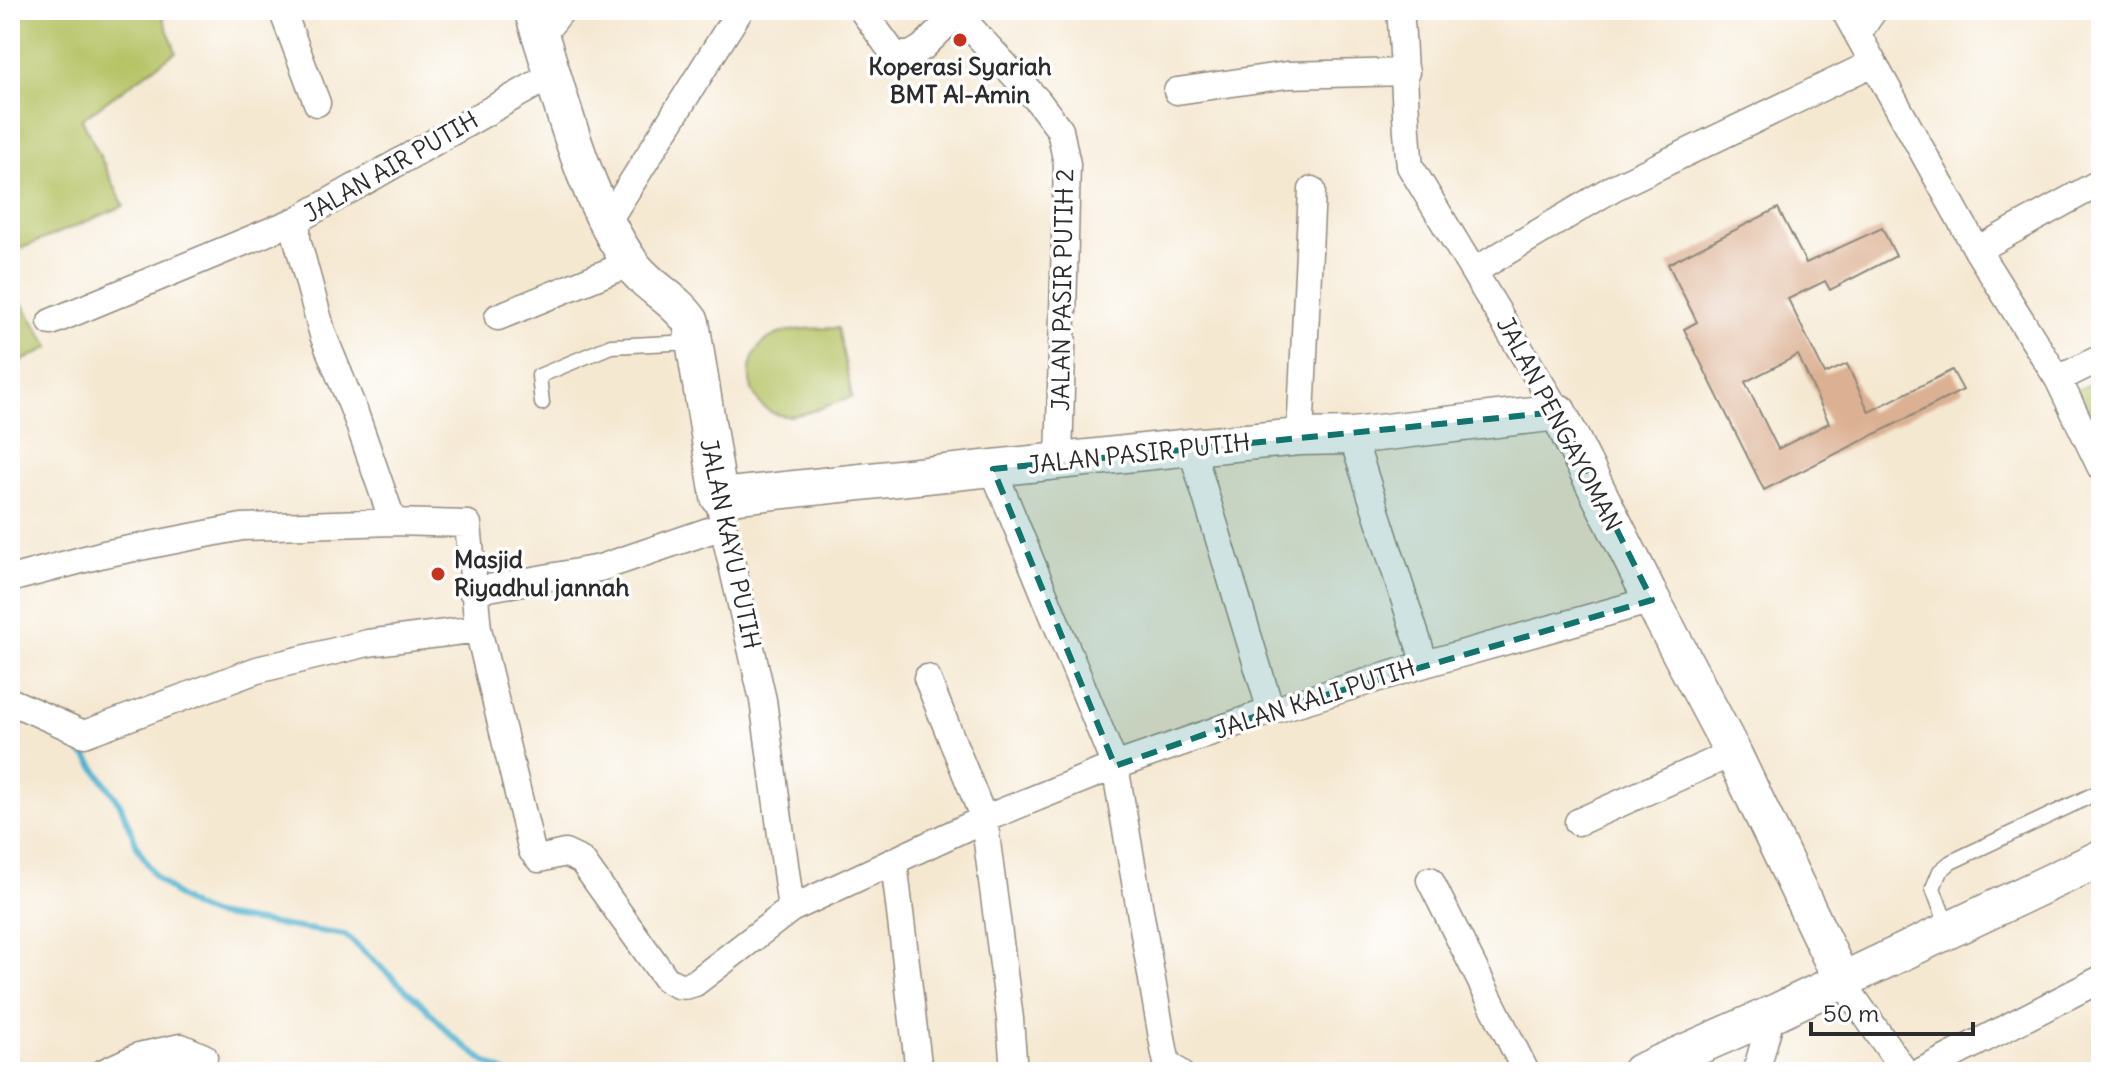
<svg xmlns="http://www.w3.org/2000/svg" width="2111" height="1082" font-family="Delius,sans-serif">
<rect width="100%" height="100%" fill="#fff"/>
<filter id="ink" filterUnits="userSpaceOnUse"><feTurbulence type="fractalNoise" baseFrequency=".0125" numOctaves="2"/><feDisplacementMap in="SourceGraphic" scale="16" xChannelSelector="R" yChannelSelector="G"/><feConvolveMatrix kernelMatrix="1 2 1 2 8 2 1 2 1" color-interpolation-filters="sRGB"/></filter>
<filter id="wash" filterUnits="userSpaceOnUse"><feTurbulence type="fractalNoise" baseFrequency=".006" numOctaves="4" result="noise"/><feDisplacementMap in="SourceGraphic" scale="32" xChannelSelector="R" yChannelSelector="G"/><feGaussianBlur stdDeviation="1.8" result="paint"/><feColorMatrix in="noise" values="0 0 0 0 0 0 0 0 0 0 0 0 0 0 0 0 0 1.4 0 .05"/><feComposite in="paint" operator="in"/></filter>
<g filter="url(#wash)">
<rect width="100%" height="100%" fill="#f5e8d1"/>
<!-- green -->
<path fill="#b5c263" stroke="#707647" stroke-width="2" d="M 10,10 L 160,10 L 176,52 L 82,119 L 124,206 L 10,253 Z
M 10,285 L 50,347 L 10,367 Z
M 838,328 L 852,397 C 835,402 803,417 786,416 C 747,414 736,358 770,338 C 789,327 817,329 838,328 Z
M 2101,380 L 2101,446 L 2076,390 Z"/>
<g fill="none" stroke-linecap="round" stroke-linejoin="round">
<!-- stream -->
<path stroke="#50b3cf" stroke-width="6" d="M 53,732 L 88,758 L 120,804 L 138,848 L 154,875 L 175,894 L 193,907 L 214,915 L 345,935 L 423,1005 L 452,1036 L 487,1063 L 505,1072"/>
</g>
<g id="blocks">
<!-- building -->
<path fill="#dcb092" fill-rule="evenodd" d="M 1778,208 L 1806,263 L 1882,228 L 1896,256 L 1830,290 L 1825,281 L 1788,299 L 1825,374 L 1847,364 L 1869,412 L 1952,370 L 1963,390 L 1764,490 L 1684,329 L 1697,322 L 1668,264 ZM 1798,355 L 1829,423 L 1778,449 L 1745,382 Z"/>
</g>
</g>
<g filter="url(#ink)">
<use href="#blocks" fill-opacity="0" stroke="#908a7e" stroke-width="2"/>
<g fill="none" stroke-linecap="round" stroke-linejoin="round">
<!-- lane casing -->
<g stroke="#908a7e" stroke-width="17">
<path id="lane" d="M 542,403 L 539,376 L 611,346 L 692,342
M 1952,929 L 1943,915 L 1933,888 L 1940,871 L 1951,862 L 2101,791"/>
</g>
<!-- street casing -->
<g stroke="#908a7e" stroke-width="29">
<path id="street" d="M 282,10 L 317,103
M 862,10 L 893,53 L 908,56 L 922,48 L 961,10
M 1400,10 C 1405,62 1404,114 1410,166 L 1558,412
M 1844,10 L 1977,250 L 2058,379 L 2101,468
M 958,14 L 1038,101 L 1060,130 L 1067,164 L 1059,462
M 1858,33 L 1874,10
M 541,36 L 562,10
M 1177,91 L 1287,75 L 1406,72
M 607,222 L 740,10
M 1977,250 L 2101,182
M 1474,271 L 1613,188 L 1873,63
M 498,317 L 613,270 L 632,265
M 51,322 L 297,220
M 2058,379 L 2101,358
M 1352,436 L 1425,664
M 1300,437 L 1312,190
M 1191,447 L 1271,711
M 993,469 L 1115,766 L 1164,1049 L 1167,1063 L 1179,1072
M 719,497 L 723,526 L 763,700 L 791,909
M 393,522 L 355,413 L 323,335 L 297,239 L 297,220 L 552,75
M 10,579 L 104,554 L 242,527 L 393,522 L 468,524 L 478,629 L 532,851 L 539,859 L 565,853 L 582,861 L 666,979 C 677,986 682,988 695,983 L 791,909 L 984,819 L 1115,766 L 1271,711 L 1425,664 L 1652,600
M 472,591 L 600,568 L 723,526
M 927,678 L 984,819 L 1010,1019 L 1014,1072
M 10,701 L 84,734 L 257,670 L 368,643 L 478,629
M 1578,822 L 1733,753
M 894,862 L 919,1072
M 1430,880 L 1526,1072
M 1842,981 L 1905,1072
M 104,1072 L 139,1056 L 181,1047 L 204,1057
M 1756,1072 L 1772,1014
M 1920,1072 L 2101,979"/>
</g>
<!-- secondary casing -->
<g stroke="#908a7e" stroke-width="39">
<path id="secondary" d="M 532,10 C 561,94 579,187 630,262 C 646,286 675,298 691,322 L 719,497 L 1191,447 L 1300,437 L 1352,436 L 1558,412 L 1652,600 L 1733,753 L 1842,981
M 1640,1072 L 1772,1014 L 2101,858"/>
</g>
<!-- lane -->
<use href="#lane" stroke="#fff" stroke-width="14"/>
<!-- street -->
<use href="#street" stroke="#fff" stroke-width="26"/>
<!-- secondary -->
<use href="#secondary" stroke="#fff" stroke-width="36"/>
</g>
</g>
<!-- marked area -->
<path fill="#0f766e" fill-opacity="0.2" stroke="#0f766e" stroke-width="6" stroke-dasharray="16 10" stroke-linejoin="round" d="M 1558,412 L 1652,600 L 1271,711 L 1115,766 L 993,469 Z"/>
<!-- markers -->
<g fill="#c8321e" stroke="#fff" stroke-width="3">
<circle cx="960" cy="40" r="8"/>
<circle cx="438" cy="574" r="8"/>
</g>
<g text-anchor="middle" stroke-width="7" stroke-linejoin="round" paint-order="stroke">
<!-- poi labels -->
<g font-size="24" font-weight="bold" fill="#2b2b2b" stroke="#fff">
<text x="960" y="75">Koperasi Syariah<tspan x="960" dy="28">BMT Al-Amin</tspan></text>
<text x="454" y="568" text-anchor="start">Masjid<tspan x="454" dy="28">Riyadhul jannah</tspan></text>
</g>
<!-- street labels -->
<g font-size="24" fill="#2b2b2b" stroke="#fff">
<text transform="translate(391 167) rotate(-30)" y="8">JALAN AIR PUTIH</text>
<text transform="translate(1063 290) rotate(-89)" y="8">JALAN PASIR PUTIH 2</text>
<text transform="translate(1559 424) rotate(62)" y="8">JALAN PENGAYOMAN</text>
<text transform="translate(1139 454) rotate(-6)" y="8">JALAN PASIR PUTIH</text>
<text transform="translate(730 544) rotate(78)" y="8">JALAN KAYU PUTIH</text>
<text transform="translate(1315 699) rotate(-18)" y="8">JALAN KALI PUTIH</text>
</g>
</g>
<!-- margin -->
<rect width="2111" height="1082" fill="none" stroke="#fff" stroke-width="40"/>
<!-- scale -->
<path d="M1811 1022v12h162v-12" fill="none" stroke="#2b2b2b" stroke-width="4"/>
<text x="1823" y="1022" font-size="24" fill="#2b2b2b" stroke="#ffffff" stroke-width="6" paint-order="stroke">50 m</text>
</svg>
